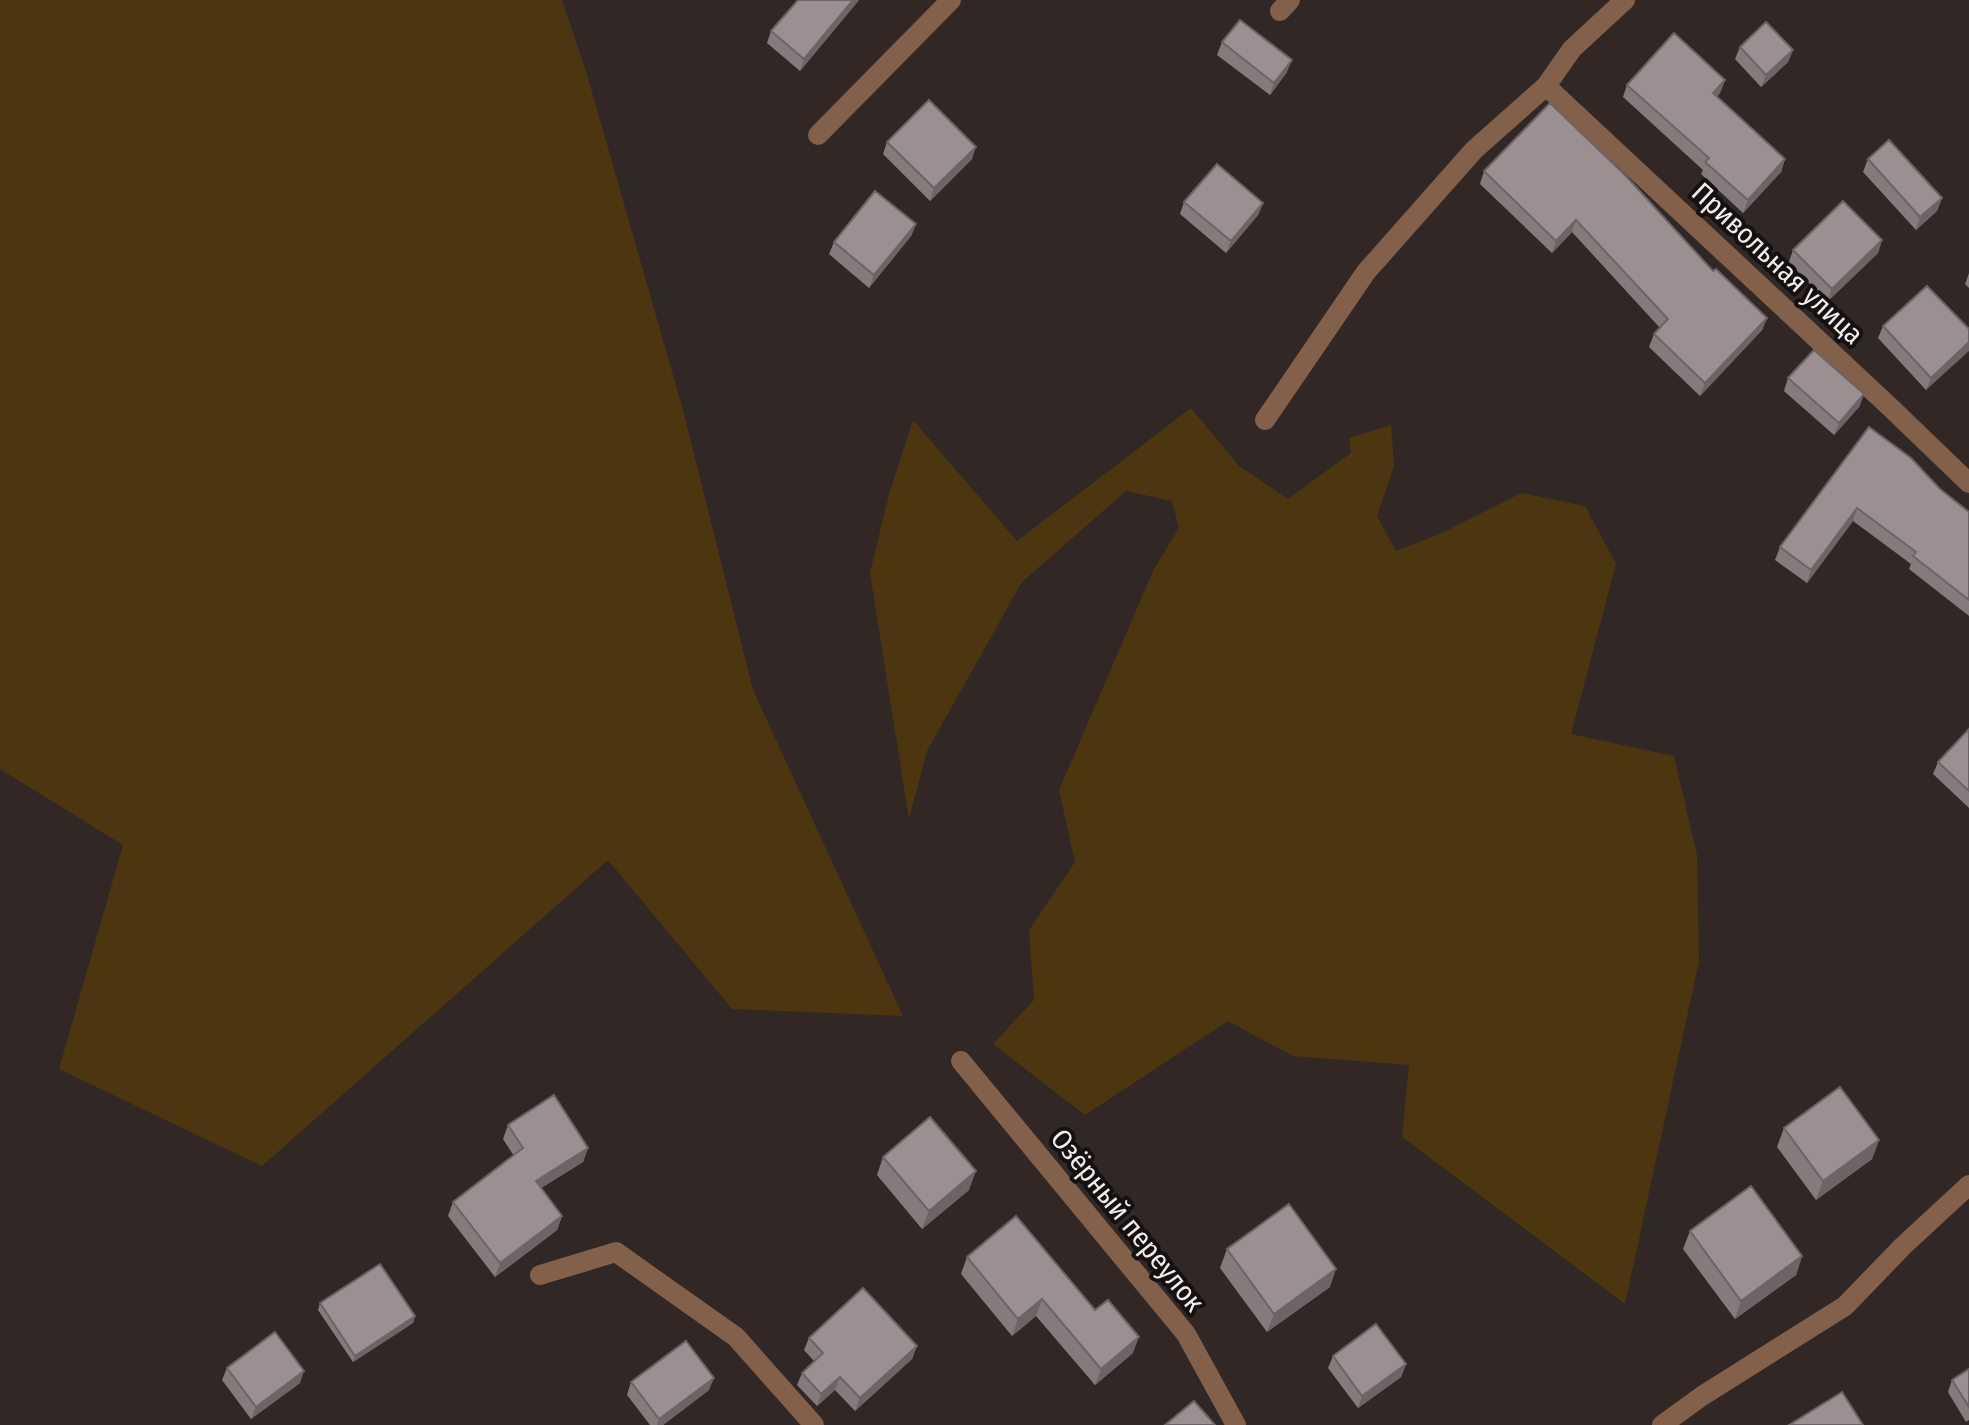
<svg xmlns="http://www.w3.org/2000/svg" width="1969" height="1425" font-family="'Fira Sans Condensed',sans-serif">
<rect width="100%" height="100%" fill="#312826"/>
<!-- green -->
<path fill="#4b360f" d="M 0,0 L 562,0 L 586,71 L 683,410 L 753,690 L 903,1016 L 732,1009 L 608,860 L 262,1166 L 59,1069 L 123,845 L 0,769 Z
M 1191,408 L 1239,466 L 1288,499 L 1351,453 L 1349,438 L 1391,425 L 1394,466 L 1377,516 L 1396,551 L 1440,534 L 1521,493 L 1585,506 L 1616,564 L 1571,734 L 1674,756 L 1697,855 L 1699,961 L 1625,1304 L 1402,1137 L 1409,1065 L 1293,1056 L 1228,1021 L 1085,1115 L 993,1044 L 1034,1000 L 1029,930 L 1075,862 L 1059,790 L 1154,569 L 1179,528 L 1172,501 L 1126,491 L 1022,582 L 927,751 L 909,819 L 870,573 L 889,494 L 913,420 L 1017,541 Z"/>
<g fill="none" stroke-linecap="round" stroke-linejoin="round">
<!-- minor -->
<path stroke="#82604a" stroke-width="20" d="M 1280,11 L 1290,0
M 1546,86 L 1891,408 L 1969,483
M 818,135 L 951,0
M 1265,420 L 1366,272 L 1474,150 L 1546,86 L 1572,49 L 1625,0
M 961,1061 L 1186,1334 L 1236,1425
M 540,1275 L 616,1252 L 736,1337 L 814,1425
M 1662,1425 L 1702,1396 L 1845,1306 L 1903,1246 L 1969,1185"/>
</g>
<!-- wall -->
<path fill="#857b7d" d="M 859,0 L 800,71 L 767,43 L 771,31 Z
M 1222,42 L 1287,72 L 1270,95 L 1217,55 Z
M 1740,47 L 1793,50 L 1788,62 L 1761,87 L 1735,59 Z
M 1725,80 L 1720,93 L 1717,97 L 1785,159 L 1781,172 L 1743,213 L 1701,174 L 1703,170 L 1623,97 L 1627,85 Z
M 887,142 L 972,159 L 930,201 L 883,154 Z
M 1868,159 L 1942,198 L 1937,211 L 1916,230 L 1863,172 Z
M 1484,171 L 1713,271 L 1767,318 L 1762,330 L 1700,396 L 1649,347 L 1654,334 L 1660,328 L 1572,232 L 1552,253 L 1480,184 Z
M 1184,202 L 1263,203 L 1258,215 L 1226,253 L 1180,214 Z
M 916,224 L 911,236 L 869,288 L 829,254 L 834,242 Z
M 1882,240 L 1878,253 L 1827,302 L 1789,262 L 1793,250 Z
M 1969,273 L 1969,288 L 1965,284 Z
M 1883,326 L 1969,329 L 1926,390 L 1878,338 Z
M 1788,378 L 1864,394 L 1859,407 L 1834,435 L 1784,391 Z
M 1869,427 L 1940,489 L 1969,512 L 1969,616 L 1909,569 L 1911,564 L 1853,521 L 1807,583 L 1775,560 L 1780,547 Z
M 1969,729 L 1969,808 L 1933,774 L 1938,762 Z
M 508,1125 L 588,1148 L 583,1162 L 541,1188 L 562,1216 L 557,1230 L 495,1277 L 448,1216 L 453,1202 L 514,1156 L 503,1139 Z
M 1784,1128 L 1879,1140 L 1872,1159 L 1816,1200 L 1777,1147 Z
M 883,1157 L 969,1190 L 922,1229 L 877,1175 Z
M 1690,1231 L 1802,1256 L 1796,1275 L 1735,1319 L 1683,1249 Z
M 1227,1249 L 1330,1287 L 1267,1332 L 1220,1268 Z
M 967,1257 L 1095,1310 L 1133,1353 L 1095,1385 L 1036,1316 L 1012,1336 L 961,1274 Z
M 320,1303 L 415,1316 L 413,1323 L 353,1362 L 318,1310 Z
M 809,1338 L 917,1346 L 912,1359 L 855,1411 L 835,1390 L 817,1406 L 797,1385 L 802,1373 L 814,1361 L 804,1350 Z
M 1333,1356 L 1406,1364 L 1401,1377 L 1358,1408 L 1328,1368 Z
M 227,1368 L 300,1383 L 251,1419 L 222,1380 Z
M 1969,1369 L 1969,1420 L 1966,1422 L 1948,1392 L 1952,1380 Z
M 631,1382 L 709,1390 L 663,1425 L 650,1425 L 627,1395 Z"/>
<!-- shaded-wall -->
<path fill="#6c6466" d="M 853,0 L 859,0 L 800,71 L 804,59 Z
M 1793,50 L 1788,62 L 1761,87 L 1766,75 Z
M 1292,60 L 1287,72 L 1270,95 L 1274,83 Z
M 1725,80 L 1720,93 L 1709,106 L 1713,93 Z
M 976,147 L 972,159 L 930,201 L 934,188 Z
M 1785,159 L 1781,172 L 1743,213 L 1748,200 Z
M 1942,198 L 1937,211 L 1916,230 L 1920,217 Z
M 1263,203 L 1258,215 L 1226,253 L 1231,241 Z
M 1576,220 L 1572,232 L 1552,253 L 1556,241 Z
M 916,224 L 911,236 L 869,288 L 874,275 Z
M 1882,240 L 1878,253 L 1827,302 L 1832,289 Z
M 1767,318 L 1762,330 L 1700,396 L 1705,383 Z
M 1969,342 L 1969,351 L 1926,390 L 1931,378 Z
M 1864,394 L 1859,407 L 1834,435 L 1839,423 Z
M 1857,508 L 1853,521 L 1807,583 L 1811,570 Z
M 1879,1140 L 1872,1159 L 1816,1200 L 1823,1181 Z
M 588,1148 L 583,1162 L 530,1195 L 536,1181 Z
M 976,1171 L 969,1190 L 922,1229 L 929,1211 Z
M 562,1216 L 557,1230 L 495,1277 L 500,1263 Z
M 1802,1256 L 1796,1275 L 1735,1319 L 1741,1301 Z
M 1336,1269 L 1330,1287 L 1267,1332 L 1274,1314 Z
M 1042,1299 L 1036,1316 L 1012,1336 L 1018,1319 Z
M 415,1316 L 413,1323 L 353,1362 L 355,1356 Z
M 1139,1337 L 1133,1353 L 1095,1385 L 1101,1369 Z
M 917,1346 L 912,1359 L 855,1411 L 860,1398 Z
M 1406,1364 L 1401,1377 L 1358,1408 L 1362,1396 Z
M 304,1371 L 300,1383 L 251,1419 L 256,1407 Z
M 840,1377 L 835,1390 L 817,1406 L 821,1394 Z
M 714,1378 L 709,1390 L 663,1425 L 657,1425 L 659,1419 Z"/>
<!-- building -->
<path fill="#9b8f91" stroke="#6c6466" stroke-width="2" d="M 798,0 L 853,0 L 804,59 L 771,31 Z
M 1240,20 L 1292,60 L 1274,83 L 1222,42 Z
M 1766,22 L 1793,50 L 1766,75 L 1740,47 Z
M 1674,33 L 1725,80 L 1713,93 L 1785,159 L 1748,200 L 1705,162 L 1709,158 L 1627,85 Z
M 929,100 L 976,147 L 934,188 L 887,142 Z
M 1550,103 L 1626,176 L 1713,271 L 1716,269 L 1767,318 L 1705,383 L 1654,334 L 1668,319 L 1576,220 L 1556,241 L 1484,171 Z
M 1889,140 L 1942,198 L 1920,217 L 1868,159 Z
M 1217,164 L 1263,203 L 1231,241 L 1184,202 Z
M 875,191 L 916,224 L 874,275 L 834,242 Z
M 1843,201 L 1882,240 L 1832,289 L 1793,250 Z
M 1927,286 L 1969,329 L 1969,342 L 1931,378 L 1883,326 Z
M 1814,350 L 1864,394 L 1839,423 L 1788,378 Z
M 1869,427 L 1911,458 L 1940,489 L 1969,512 L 1969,600 L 1913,556 L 1916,552 L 1857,508 L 1811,570 L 1780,547 Z
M 1969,729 L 1969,791 L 1938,762 Z
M 1840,1087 L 1879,1140 L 1823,1181 L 1784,1128 Z
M 554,1095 L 588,1148 L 536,1181 L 562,1216 L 500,1263 L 453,1202 L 523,1148 L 508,1125 Z
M 930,1117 L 976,1171 L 929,1211 L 883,1157 Z
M 1751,1186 L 1802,1256 L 1741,1301 L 1690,1231 Z
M 1289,1204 L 1336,1269 L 1274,1314 L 1227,1249 Z
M 1016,1216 L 1095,1310 L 1108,1300 L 1139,1337 L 1101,1369 L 1042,1299 L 1018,1319 L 967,1257 Z
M 380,1264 L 415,1316 L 355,1356 L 320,1303 Z
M 863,1288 L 917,1346 L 860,1398 L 840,1377 L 821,1394 L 802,1373 L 823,1353 L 809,1338 Z
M 1376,1324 L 1406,1364 L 1362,1396 L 1333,1356 Z
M 275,1332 L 304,1371 L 256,1407 L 227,1368 Z
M 686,1341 L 714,1378 L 659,1419 L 631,1382 Z
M 1969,1369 L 1969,1407 L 1952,1380 Z
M 1842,1392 L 1863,1425 L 1789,1425 Z
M 1194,1401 L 1215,1425 L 1165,1425 Z"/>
<g text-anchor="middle" stroke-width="8" stroke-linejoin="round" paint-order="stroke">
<!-- street labels -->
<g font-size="28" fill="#f4edec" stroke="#161111">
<text transform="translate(1778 263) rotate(43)" y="10">Привольная улица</text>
<text transform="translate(1128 1220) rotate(51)" y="10">Озёрный переулок</text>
</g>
</g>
</svg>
